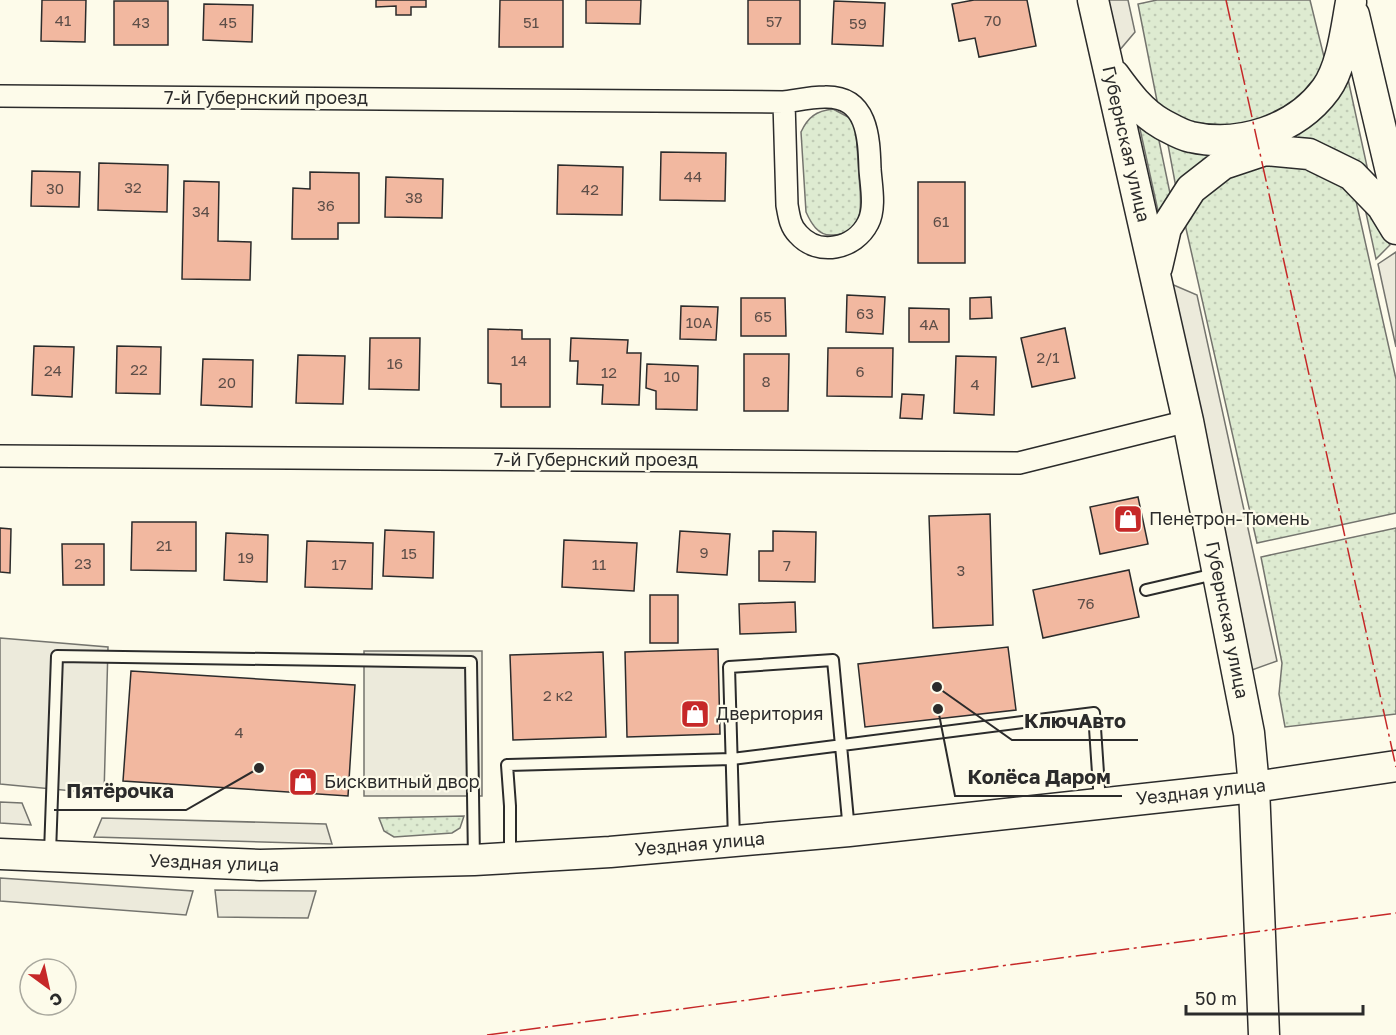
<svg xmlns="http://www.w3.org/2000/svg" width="1396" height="1035" font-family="'Golos Text',sans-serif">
<defs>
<pattern id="grass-dots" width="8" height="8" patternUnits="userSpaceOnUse" patternTransform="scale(1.5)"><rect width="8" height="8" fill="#deebd1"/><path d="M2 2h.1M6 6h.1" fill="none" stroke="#bfcab4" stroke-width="1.8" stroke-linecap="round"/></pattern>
</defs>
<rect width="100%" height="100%" fill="#fdfbea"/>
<!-- grass -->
<path fill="url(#grass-dots)" stroke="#74746e" stroke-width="1.5" d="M 1157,0 L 1310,0 L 1327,69 L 1297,106 L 1229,129 L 1199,128 L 1158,106 L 1138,4 Z
M 1348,79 L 1368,171 C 1339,148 1321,140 1284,139 Z
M 833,109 L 850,118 L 856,129 C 857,145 858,161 859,177 C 861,201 867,234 832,235 C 818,236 811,223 806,212 L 801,132 C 808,117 816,111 833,109 Z
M 1138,120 L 1157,131 L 1171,198 L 1160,220 Z
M 1166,134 L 1230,149 L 1177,193 Z
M 1269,159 L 1306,163 L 1354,192 L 1396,379 L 1396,513 L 1257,543 L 1185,224 L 1194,205 L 1212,186 Z
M 1363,199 L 1390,245 L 1376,259 Z
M 1396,528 L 1396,714 L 1285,727 L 1279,694 L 1282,663 L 1261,557 Z
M 464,816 L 460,828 L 452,833 L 394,837 L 384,831 L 379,818 Z"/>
<!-- parking -->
<path fill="#eceadb" stroke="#74746e" stroke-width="1.5" d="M 1093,0 L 1128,0 L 1135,32 L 1107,65 Z
M 1396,252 L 1396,347 L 1378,264 Z
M 1155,277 L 1197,295 L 1277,661 L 1238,675 Z
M 0,638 L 108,647 L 104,794 L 0,784 Z
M 364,651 L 482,651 L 482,796 L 364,796 Z
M 0,802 L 22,803 L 31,825 L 0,823 Z
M 102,818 L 326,824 L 332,844 L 94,837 Z
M 0,878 L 193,891 L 186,915 L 0,901 Z
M 215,890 L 316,891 L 308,918 L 218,917 Z"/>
<!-- building -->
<path fill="#f2b8a0" stroke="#2b2b2b" stroke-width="1.5" d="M 42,0 L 86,0 L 85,42 L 41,41 Z
M 376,0 L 426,0 L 426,7 L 411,7 L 411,15 L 396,15 L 396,6 L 376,7 Z
M 500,0 L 563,0 L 563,47 L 499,47 Z
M 586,0 L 641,0 L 640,24 L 586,23 Z
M 748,0 L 800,0 L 800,44 L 748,44 Z
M 974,0 L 1027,0 L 1036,46 L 979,57 L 975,38 L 959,41 L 952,4 Z
M 114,1 L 168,1 L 168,45 L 114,45 Z
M 834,1 L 885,3 L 883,46 L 832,44 Z
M 204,4 L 253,5 L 252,42 L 203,40 Z
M 661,152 L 726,153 L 725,201 L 660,200 Z
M 99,163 L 168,165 L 167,212 L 98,210 Z
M 558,165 L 623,167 L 622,215 L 557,214 Z
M 32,171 L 80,172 L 79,207 L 31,206 Z
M 310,172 L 359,173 L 359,223 L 338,223 L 338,239 L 292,239 L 293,188 L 310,189 Z
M 386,177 L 443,179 L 442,218 L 385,217 Z
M 184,181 L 219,182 L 218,241 L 251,242 L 250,280 L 182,279 Z
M 918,182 L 965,182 L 965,263 L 918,263 Z
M 847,295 L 885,297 L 883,334 L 846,332 Z
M 991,297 L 992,318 L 970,319 L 970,298 Z
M 741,298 L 785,298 L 786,336 L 741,336 Z
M 681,306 L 718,307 L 716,340 L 680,339 Z
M 909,308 L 949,309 L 949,342 L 909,342 Z
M 1065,328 L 1075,378 L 1032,387 L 1021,338 Z
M 488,329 L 522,330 L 522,339 L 550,339 L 550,407 L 501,407 L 501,384 L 488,383 Z
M 370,338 L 420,338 L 419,390 L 369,389 Z
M 571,338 L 628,340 L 627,353 L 641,353 L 639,405 L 602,404 L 603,385 L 577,384 L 578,361 L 570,361 Z
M 34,346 L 74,347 L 72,397 L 32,395 Z
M 117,346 L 161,347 L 160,394 L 116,393 Z
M 828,348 L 893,348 L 892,397 L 827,396 Z
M 744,354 L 789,354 L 788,411 L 744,411 Z
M 298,355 L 345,356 L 343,404 L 296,403 Z
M 956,356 L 996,357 L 994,415 L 954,413 Z
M 203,359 L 253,360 L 252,407 L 201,405 Z
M 647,364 L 698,366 L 697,410 L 656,409 L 656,391 L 646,388 Z
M 902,394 L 924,395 L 922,419 L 900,418 Z
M 1138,497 L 1148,544 L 1100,554 L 1090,507 Z
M 990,514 L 993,625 L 933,628 L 929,516 Z
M 132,522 L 196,522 L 196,571 L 131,570 Z
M 0,528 L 11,529 L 10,573 L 0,572 Z
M 385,530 L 434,532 L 433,578 L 383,576 Z
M 680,531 L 730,534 L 727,575 L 677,572 Z
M 773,531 L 816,532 L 815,582 L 759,581 L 759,551 L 773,551 Z
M 226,533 L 268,535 L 267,582 L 224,580 Z
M 564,540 L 637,543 L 634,591 L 562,587 Z
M 307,541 L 373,543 L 372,589 L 305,587 Z
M 62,544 L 104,544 L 104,585 L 63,585 Z
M 1129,570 L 1139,617 L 1043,638 L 1033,590 Z
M 650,595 L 678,595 L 678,643 L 650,643 Z
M 795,602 L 796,632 L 740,634 L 739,604 Z
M 1008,647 L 1016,710 L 865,727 L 858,664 Z
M 718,649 L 720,734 L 627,737 L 625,652 Z
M 603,652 L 606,737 L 513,740 L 510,655 Z
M 131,671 L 355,685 L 348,796 L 123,781 Z"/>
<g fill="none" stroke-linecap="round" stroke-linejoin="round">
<!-- lane casing -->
<g stroke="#2b2b2b" stroke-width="14">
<path id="lane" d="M 1146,590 L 1215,574
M 734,840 L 729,667 L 833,660 L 849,831
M 50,853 L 57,656 L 471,662 L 474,860
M 510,855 L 510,806 L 507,765 L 732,759 L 1094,713 L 1100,803"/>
</g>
<!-- street casing -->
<g stroke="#2b2b2b" stroke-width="24">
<path id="street" d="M 0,96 L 784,102 C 798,100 812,97 825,97 C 868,96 869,138 870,169 C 871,185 876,208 868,223 C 855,249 818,257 798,234 C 790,226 789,216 787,205 L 784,102
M 0,456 L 1019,463 L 1188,421"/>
</g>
<!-- secondary casing -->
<g stroke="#2b2b2b" stroke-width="33">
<path id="secondary" d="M 1093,0 L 1188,421 L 1249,733 L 1254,787 L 1264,1035
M 1354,15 L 1396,193
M 1114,75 C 1127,93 1141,112 1162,124 C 1170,128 1181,135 1191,137 C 1239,148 1296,130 1326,89 C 1342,67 1346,29 1351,2
M 1157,267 L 1166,228 L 1191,189 L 1223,164 L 1265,150 L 1309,154 L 1352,175 L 1382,206 L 1396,229
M 0,854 L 260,865 L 474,860 L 610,852 L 849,831 L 1254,787 L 1396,766"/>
</g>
<!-- lane -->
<use href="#lane" stroke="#fdfbea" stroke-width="10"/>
<!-- street -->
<use href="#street" stroke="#fdfbea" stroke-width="21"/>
<!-- secondary -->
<use href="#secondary" stroke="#fdfbea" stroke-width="30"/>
<!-- power -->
<path stroke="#c62828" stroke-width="1.5" stroke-dasharray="21 4.5 3 4.5" stroke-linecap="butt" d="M 1226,0 L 1396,767
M 487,1035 L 1396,913"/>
</g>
<!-- icons -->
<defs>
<g id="shop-square" transform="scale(1.5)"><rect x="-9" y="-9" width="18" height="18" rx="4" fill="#c62828" stroke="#fdfbea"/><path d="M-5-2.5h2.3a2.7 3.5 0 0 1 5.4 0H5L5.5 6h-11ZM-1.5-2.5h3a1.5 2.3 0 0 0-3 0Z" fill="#fff"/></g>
</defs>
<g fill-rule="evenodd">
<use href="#shop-square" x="1128" y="519"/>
<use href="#shop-square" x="695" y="714"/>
<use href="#shop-square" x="303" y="782"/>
</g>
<g text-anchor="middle" stroke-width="4.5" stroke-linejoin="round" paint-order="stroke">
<!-- number labels -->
<g font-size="15" fill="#5d4e48">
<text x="63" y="26">41</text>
<text x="993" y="26">70</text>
<text x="774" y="27">57</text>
<text x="141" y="28">43</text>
<text x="228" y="28">45</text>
<text x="531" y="28">51</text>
<text x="858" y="29">59</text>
<text x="693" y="182">44</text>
<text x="133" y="193">32</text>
<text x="55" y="194">30</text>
<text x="590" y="195">42</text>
<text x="414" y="203">38</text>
<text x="326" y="211">36</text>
<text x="201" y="217">34</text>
<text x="941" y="227">61</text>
<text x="865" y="319">63</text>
<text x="763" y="322">65</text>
<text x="699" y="328">10А</text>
<text x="929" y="330">4А</text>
<text x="1048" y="363">2/1</text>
<text x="519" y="366">14</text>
<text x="395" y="369">16</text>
<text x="139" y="375">22</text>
<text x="53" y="376">24</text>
<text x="860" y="377">6</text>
<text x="609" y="378">12</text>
<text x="672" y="382">10</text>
<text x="766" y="387">8</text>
<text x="227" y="388">20</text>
<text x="975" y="390">4</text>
<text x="164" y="551">21</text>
<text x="704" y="558">9</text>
<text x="409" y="559">15</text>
<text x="246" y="563">19</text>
<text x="83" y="569">23</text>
<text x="339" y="570">17</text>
<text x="599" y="570">11</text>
<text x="787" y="571">7</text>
<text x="961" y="576">3</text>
<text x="1086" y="609">76</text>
<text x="558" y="701">2 к2</text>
<text x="239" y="738">4</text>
</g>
<!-- street labels -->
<g font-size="18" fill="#2b2b2b" stroke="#fdfbea">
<text x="266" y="104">7-й Губернский проезд</text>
<text transform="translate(1126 144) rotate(77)" y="6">Губернская улица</text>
<text x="596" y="466">7-й Губернский проезд</text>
<text transform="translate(1227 620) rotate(79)" y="6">Губернская улица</text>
<text transform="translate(1201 792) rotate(-6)" y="6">Уездная улица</text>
<text transform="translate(700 844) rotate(-5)" y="6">Уездная улица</text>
<text transform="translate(214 863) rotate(2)" y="6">Уездная улица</text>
</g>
<!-- poi labels -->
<g font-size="18" fill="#2b2b2b" stroke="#fdfbea" text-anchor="start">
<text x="1149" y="525">Пенетрон-Тюмень</text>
<text x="716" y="720">Дверитория</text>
<text x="324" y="788">Бисквитный двор</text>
</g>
</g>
<!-- callouts -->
<path fill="none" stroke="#2b2b2b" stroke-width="2" d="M937 687L1012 740H1138M938 709L955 796H1122M259 768L186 810H54"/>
<g fill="#2b2b2b" stroke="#fdfbea" stroke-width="2">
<circle cx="937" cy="687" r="6"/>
<circle cx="938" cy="709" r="6"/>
<circle cx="259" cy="768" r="6"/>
</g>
<g font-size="20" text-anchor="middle" font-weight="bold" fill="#2b2b2b" stroke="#fdfbea" stroke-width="4.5" stroke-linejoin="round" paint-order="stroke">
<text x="1075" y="728">КлючАвто</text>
<text x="1039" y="784">Колёса Даром</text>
<text x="120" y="798">Пятёрочка</text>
</g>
<!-- north arrow -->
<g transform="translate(48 987) rotate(147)"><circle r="28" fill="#fdfbea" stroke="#a9a89e" stroke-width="1.5"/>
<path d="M0-4.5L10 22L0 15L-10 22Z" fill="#c62828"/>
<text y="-9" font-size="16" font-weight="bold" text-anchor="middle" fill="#2b2b2b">С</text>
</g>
<!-- scale -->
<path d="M1186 1005v9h177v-9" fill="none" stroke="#2b2b2b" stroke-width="3"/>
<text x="1195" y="1005" font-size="18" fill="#2b2b2b" stroke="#fdfbea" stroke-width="4.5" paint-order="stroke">50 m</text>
</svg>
